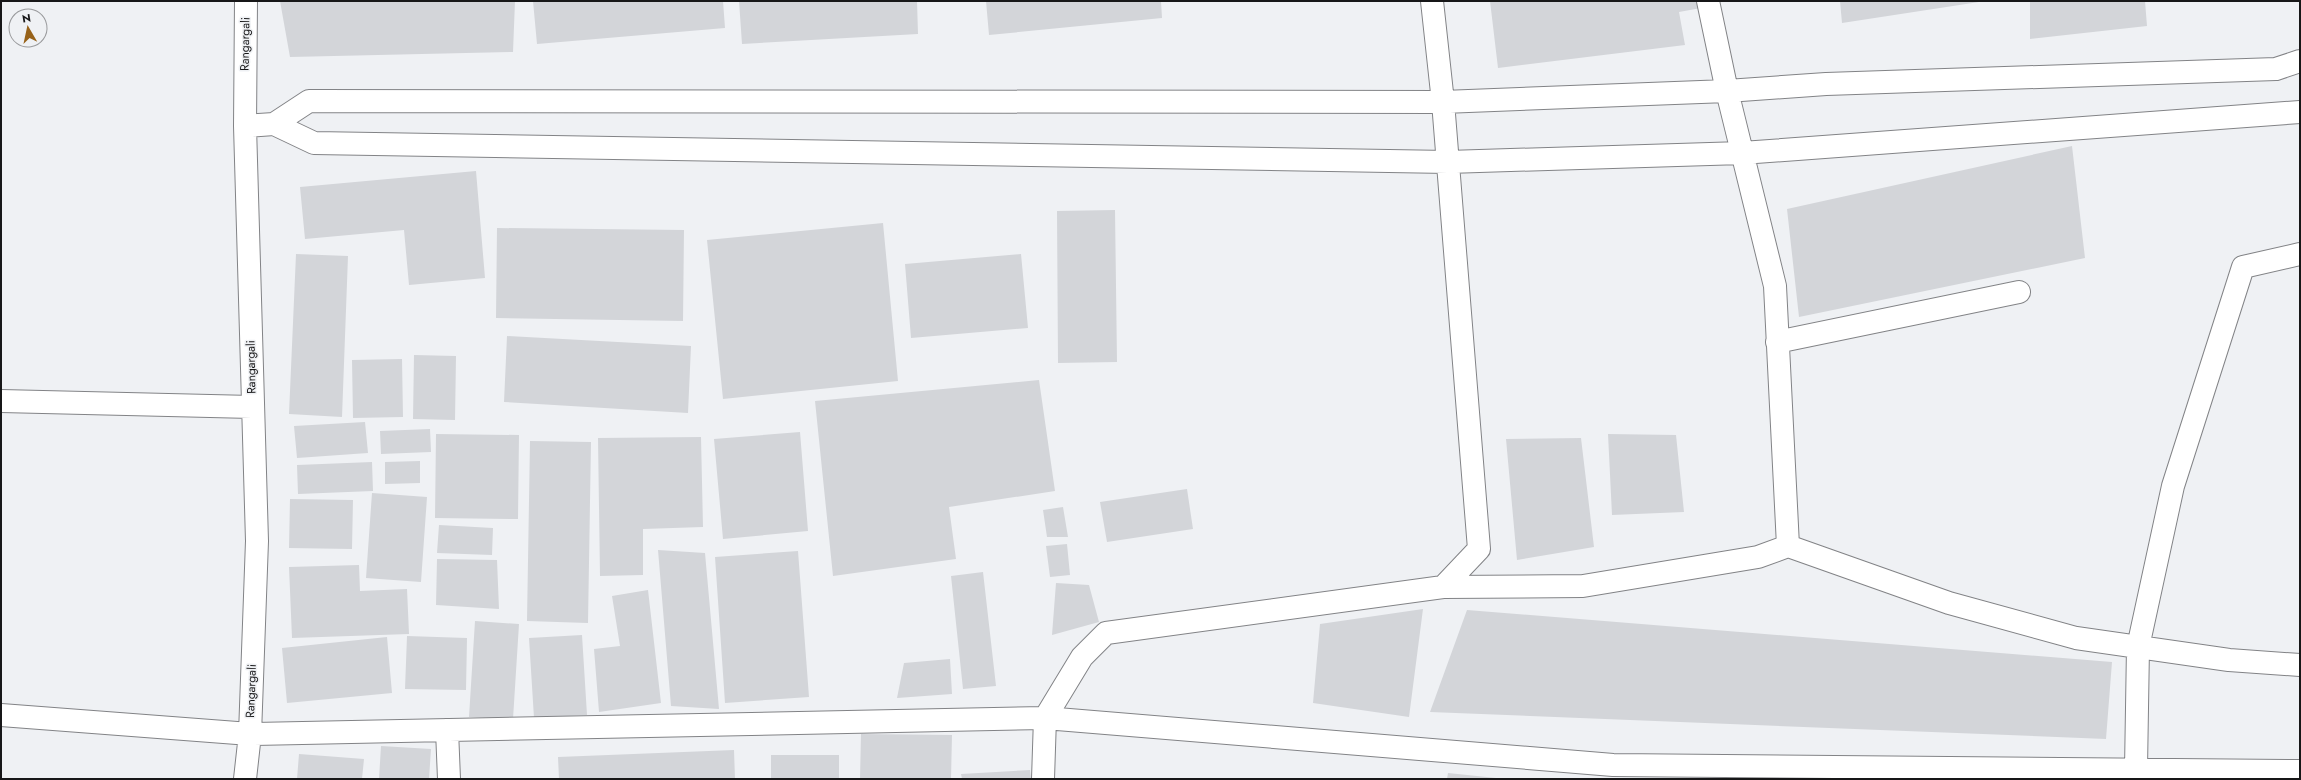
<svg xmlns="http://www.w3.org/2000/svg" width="2301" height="780" font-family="Jost,sans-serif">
<rect width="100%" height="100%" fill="#eff1f4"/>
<!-- building -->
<path fill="#d3d5d9" d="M 280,1 L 515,1 L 513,52 L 290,57 Z
M 533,1 L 723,1 L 725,28 L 537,44 Z
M 739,1 L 917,1 L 918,34 L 742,44 Z
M 986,1 L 1161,1 L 1162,18 L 989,35 Z
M 1490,1 L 1699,1 L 1701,8 L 1679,12 L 1685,45 L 1498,68 Z
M 1840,1 L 1979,1 L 1979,2 L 1842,23 Z
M 2030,1 L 2145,1 L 2147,26 L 2030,39 Z
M 2072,146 L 2085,258 L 1799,317 L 1787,209 Z
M 476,171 L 485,278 L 409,285 L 404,230 L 305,239 L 300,187 Z
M 1115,210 L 1117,362 L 1058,363 L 1057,211 Z
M 883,223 L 898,381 L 723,399 L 707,240 Z
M 497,228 L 684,230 L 683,321 L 496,318 Z
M 296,254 L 348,256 L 342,417 L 289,414 Z
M 1021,254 L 1028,328 L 911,338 L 905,264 Z
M 507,336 L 691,346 L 688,413 L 504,402 Z
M 414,355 L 456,356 L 455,420 L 413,419 Z
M 402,359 L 403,417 L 353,418 L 352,360 Z
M 1039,380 L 1055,491 L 949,507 L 956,559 L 833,576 L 815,401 Z
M 365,422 L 368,453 L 297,458 L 294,426 Z
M 430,429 L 431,452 L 381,454 L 380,431 Z
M 800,432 L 808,531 L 723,539 L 714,439 Z
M 436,434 L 519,435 L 518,519 L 435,518 Z
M 1608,434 L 1676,435 L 1684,512 L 1612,515 Z
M 701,437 L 703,527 L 643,529 L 643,575 L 600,576 L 598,438 Z
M 1581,438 L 1594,547 L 1517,560 L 1506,439 Z
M 530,441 L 591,442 L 588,623 L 527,621 Z
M 420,461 L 420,483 L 385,484 L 385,462 Z
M 372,462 L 373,491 L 298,494 L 297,465 Z
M 1187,489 L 1193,529 L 1107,542 L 1100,502 Z
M 372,493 L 427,497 L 421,582 L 366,578 Z
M 290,499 L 353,500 L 352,549 L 289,548 Z
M 1063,507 L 1068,537 L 1047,537 L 1043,510 Z
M 439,525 L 493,528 L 492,555 L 437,553 Z
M 1067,544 L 1070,575 L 1050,577 L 1046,546 Z
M 658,550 L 705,553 L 719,709 L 671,706 Z
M 798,551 L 809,697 L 725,703 L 715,557 Z
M 437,559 L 497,560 L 499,609 L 436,605 Z
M 359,565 L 360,591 L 407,589 L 409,634 L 292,638 L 289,567 Z
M 983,572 L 996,686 L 963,689 L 951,576 Z
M 1056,583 L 1089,585 L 1099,622 L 1052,635 Z
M 648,590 L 661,703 L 599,712 L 594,649 L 620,646 L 612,596 Z
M 1423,609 L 1409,717 L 1313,703 L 1320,624 Z
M 1467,610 L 2112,662 L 2106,739 L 1430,712 Z
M 475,621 L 519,624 L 513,719 L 469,717 Z
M 582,635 L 587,715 L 534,718 L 529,638 Z
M 407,636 L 467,638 L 466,690 L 405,689 Z
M 387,637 L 392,693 L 287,703 L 282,648 Z
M 950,659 L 952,694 L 897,698 L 904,663 Z
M 861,734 L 952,735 L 951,779 L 860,779 Z
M 381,746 L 431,749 L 429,779 L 379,779 Z
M 734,750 L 735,779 L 559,779 L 558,757 Z
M 299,754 L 364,759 L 362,779 L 297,779 Z
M 771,755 L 839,755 L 839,779 L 771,779 Z
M 1030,770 L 1031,779 L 962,779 L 961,774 Z
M 1448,773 L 1496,778 L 1496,779 L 1447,779 Z"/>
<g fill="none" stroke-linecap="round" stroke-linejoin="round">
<!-- minor casing -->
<g stroke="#828386" stroke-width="24">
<path id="minor" d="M 1708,1 L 1727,91 L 1775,286 L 1788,546
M 274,124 L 309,101 L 1443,102 L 1727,91 L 1826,84 L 2276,69 L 2300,61
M 245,126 L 274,124 L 314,143 L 1448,162 L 1742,153 L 2300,112
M 1777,342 L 2019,292
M 1,401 L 252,407
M 1443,587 L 1583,586 L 1758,557 L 1788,546 L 1949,603 L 2076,638 L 2229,660 L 2300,665
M 1,715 L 250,734 L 1045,718 L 1613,765 L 2300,771
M 447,730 L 449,779
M 2136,769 L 2138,647 L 2173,486 L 2243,267 L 2300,254
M 245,779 L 250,734 L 257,541 L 245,126 L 246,1
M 1043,779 L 1045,718 L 1082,657 L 1106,633 L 1443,587 L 1479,549 L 1443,102 L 1432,1"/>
</g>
<!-- minor -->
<use href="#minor" stroke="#fff" stroke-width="22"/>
</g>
<g text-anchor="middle" stroke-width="3" stroke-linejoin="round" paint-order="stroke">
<!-- street labels -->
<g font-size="12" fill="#171718" stroke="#eff1f4">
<text transform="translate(245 44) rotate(-89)" y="4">Rangargali</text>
<text transform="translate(251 367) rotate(-91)" y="4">Rangargali</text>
<text transform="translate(251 691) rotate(-88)" y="4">Rangargali</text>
</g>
</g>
<!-- border -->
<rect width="2301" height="780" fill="none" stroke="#171718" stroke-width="4"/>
<!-- north arrow -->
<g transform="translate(28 28) rotate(351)"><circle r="19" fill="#eff1f4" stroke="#999a9c"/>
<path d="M0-3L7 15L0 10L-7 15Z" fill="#976219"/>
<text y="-6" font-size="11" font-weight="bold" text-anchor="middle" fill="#171718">N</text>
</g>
</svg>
